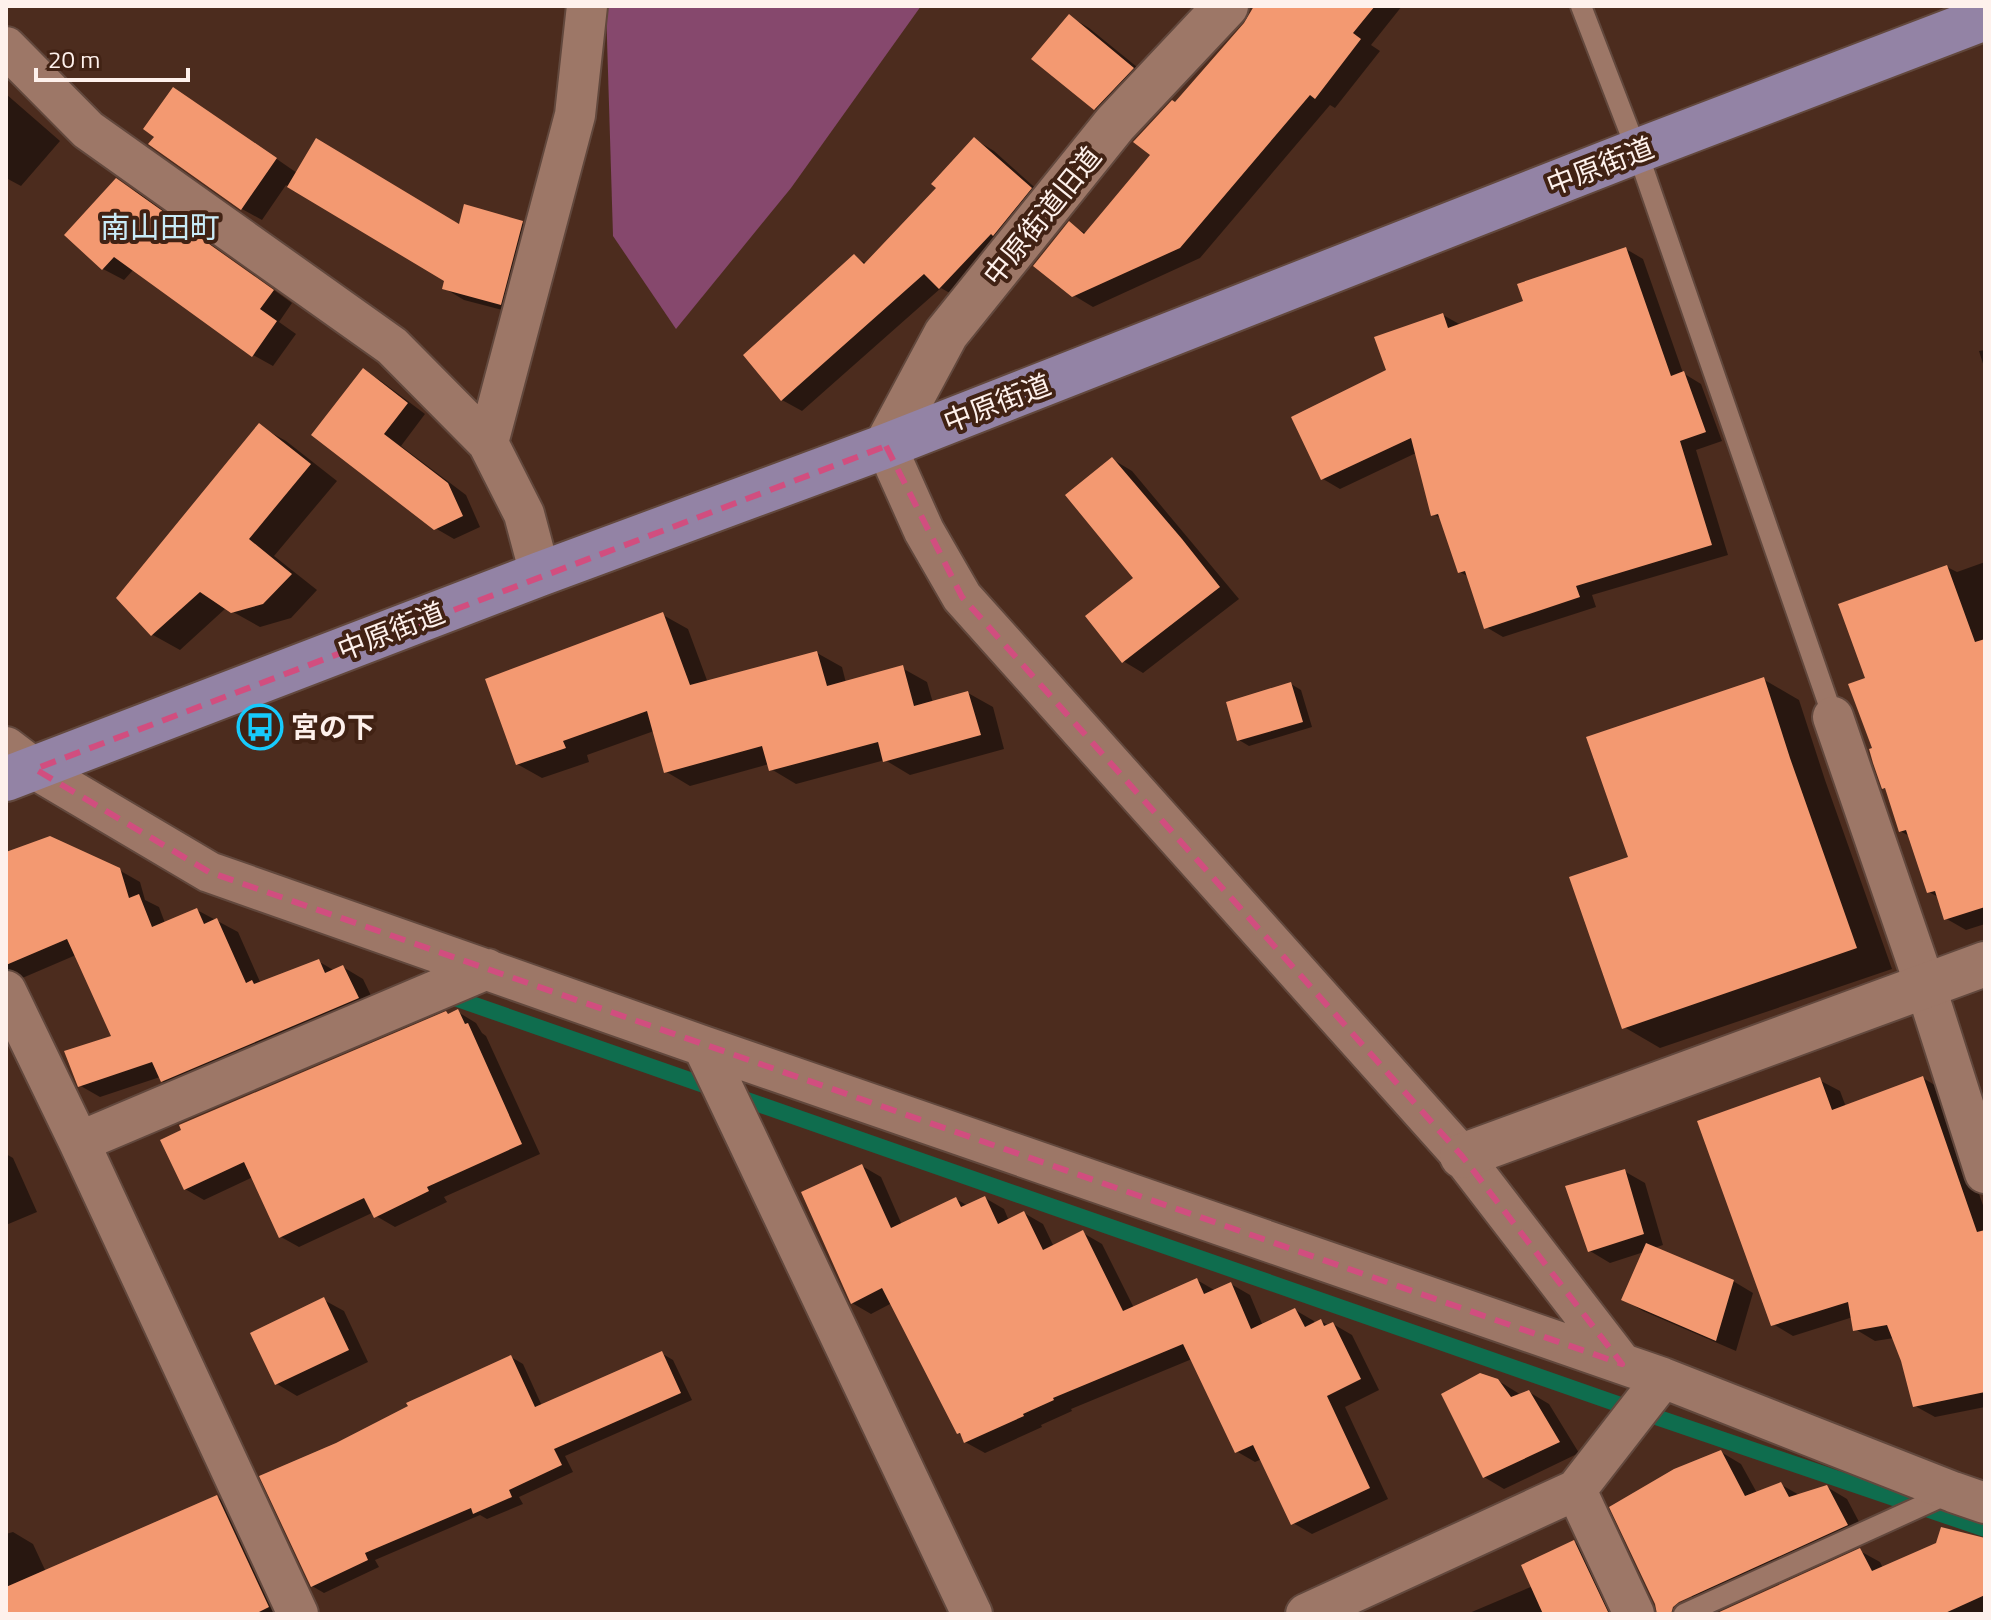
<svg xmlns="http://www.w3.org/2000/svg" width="1991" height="1620" font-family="'Titillium Web','Noto Sans JP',sans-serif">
<rect width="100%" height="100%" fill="#4c2c1e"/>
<!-- green -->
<path fill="#86486d" d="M 606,6 L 921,6 L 791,188 L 676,329 L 613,236 Z"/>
<!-- shadow -->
<path fill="#0007" d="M 1256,6 L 1402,6 L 1371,45 L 1380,51 L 1335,108 L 1330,105 L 1200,258 L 1093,307 L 1073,295 L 1069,224 L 1087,234 L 1152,155 L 1176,104 L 1246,24 Z
M 1069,16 L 1089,28 L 1153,80 L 1115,120 L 1095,109 Z
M 6,94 L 60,141 L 21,186 L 6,178 Z
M 193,101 L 297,173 L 461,227 L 522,223 L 543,234 L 521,315 L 464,300 L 444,288 L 446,280 L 286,185 L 262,220 L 242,209 Z
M 974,139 L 994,151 L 1050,201 L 960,299 L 941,288 L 802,411 L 782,400 L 855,257 L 867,264 L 939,188 Z
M 117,181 L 137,192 L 292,303 L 279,322 L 296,334 L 273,366 L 253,355 L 134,269 L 124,280 L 103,269 L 67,235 Z
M 1626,249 L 1643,259 L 1683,373 L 1701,384 L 1722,441 L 1696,450 L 1728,555 L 1592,595 L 1596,607 L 1503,637 L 1486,627 L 1469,577 L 1460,572 L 1442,519 L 1433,514 L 1416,453 L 1340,489 L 1323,479 L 1388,371 L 1443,315 L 1461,325 L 1525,302 Z
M 1985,350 L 1985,370 L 1979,351 Z
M 363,370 L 381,381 L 425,414 L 401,446 L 466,495 L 480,527 L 454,539 L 435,528 L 313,435 Z
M 259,426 L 286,441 L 337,481 L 274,556 L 317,590 L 291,618 L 260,627 L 226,608 L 180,650 L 153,635 L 119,597 Z
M 1112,459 L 1132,471 L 1239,599 L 1143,673 L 1123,661 L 1136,578 Z
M 1985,562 L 1985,924 L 1966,930 L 1945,918 L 1938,897 L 1929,892 L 1911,837 L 1900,831 L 1888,790 L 1884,788 L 1875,749 L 1868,680 L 1947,567 L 1957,572 Z
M 663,615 L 688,629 L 708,683 L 817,653 L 842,667 L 846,683 L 902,668 L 927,682 L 933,703 L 968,693 L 993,707 L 1004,749 L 910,775 L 885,760 L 796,784 L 771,769 L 769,764 L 690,786 L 665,771 L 654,731 L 587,755 L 589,762 L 542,778 L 517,764 Z
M 1763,679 L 1799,700 L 1825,780 L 1892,969 L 1660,1048 L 1624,1027 L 1630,858 Z
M 1291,684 L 1301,690 L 1312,727 L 1249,746 L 1239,740 Z
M 6,854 L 119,870 L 140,882 L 145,900 L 159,907 L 165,923 L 197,910 L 238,932 L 261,984 L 318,961 L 335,971 L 343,967 L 363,979 L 378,1010 L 182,1093 L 162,1081 L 160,1077 L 100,1097 L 79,1085 L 114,1037 L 76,955 L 6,985 Z
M 458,1012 L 476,1023 L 482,1033 L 486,1036 L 540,1154 L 444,1197 L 447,1202 L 395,1227 L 376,1216 L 374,1212 L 299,1247 L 281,1237 L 253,1177 L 204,1200 L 185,1189 Z
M 1923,1078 L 1943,1090 L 1985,1211 L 1985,1407 L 1935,1417 L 1915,1406 L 1894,1338 L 1875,1341 L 1855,1329 L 1853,1317 L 1793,1336 L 1773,1324 L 1819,1080 L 1840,1091 L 1846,1107 Z
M 6,1154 L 13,1158 L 37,1212 L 6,1225 Z
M 862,1166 L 881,1177 L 902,1225 L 956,1199 L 968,1206 L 985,1198 L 1004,1209 L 1009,1221 L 1024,1213 L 1043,1224 L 1054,1247 L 1083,1233 L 1102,1244 L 1134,1308 L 1197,1280 L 1216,1291 L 1231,1284 L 1250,1295 L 1263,1326 L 1295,1310 L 1314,1321 L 1315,1324 L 1321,1321 L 1329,1326 L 1333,1324 L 1352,1335 L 1379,1390 L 1345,1407 L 1388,1499 L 1312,1534 L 1293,1523 L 1262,1459 L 1255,1462 L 1236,1451 L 1192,1359 L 1071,1409 L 1072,1411 L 1041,1425 L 1042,1427 L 985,1453 L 965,1442 L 963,1436 L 958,1433 L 892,1303 L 871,1314 L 852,1303 Z
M 1624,1171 L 1645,1183 L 1663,1245 L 1654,1248 L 1733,1281 L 1753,1293 L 1736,1351 L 1643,1311 L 1623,1299 L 1644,1252 L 1610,1263 L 1590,1251 Z
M 324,1300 L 344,1311 L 368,1362 L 297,1396 L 277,1384 Z
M 661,1353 L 673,1360 L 692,1400 L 565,1456 L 573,1472 L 519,1497 L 523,1504 L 487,1519 L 480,1515 L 375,1560 L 379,1567 L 324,1593 L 312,1586 L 337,1445 L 511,1357 L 523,1364 L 542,1406 Z
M 1497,1380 L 1518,1393 L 1520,1396 L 1529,1392 L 1549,1404 L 1579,1453 L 1504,1489 L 1484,1477 Z
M 1721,1452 L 1741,1464 L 1757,1493 L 1780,1484 L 1801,1496 L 1827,1487 L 1847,1499 L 1867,1537 L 1700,1601 L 1680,1590 Z
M 217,1497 L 238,1509 L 286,1614 L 6,1614 L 6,1534 L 13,1532 L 33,1544 L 46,1572 Z
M 1985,1540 L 1985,1614 L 1732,1614 L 1860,1551 L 1880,1562 L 1883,1568 Z
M 1574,1542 L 1594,1554 L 1622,1614 L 1467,1614 L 1533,1586 Z"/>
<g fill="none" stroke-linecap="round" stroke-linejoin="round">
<!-- stream -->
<path stroke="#0f6d4e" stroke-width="16" d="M 446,995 L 1612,1402 L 1985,1529"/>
</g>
<!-- building -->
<path fill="#f39971" d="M 1254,6 L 1375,6 L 1353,33 L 1361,39 L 1315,99 L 1310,95 L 1180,248 L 1072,297 L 1033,266 L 1069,221 L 1084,234 L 1150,155 L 1133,142 L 1172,100 L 1175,102 L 1244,23 Z
M 1069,14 L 1134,68 L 1094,110 L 1031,59 Z
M 173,87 L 277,158 L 241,210 L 148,144 L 154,137 L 143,129 Z
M 974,137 L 1032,188 L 993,236 L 991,234 L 939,289 L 924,274 L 781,401 L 743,355 L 854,254 L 864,264 L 936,188 L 931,184 Z
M 316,138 L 459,224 L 464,204 L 523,221 L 501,305 L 442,289 L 444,281 L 287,187 Z
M 116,178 L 274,290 L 260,309 L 277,321 L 252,357 L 114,257 L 102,270 L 64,235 Z
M 1626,247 L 1671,376 L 1684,371 L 1706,432 L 1680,441 L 1712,545 L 1576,586 L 1580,597 L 1484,629 L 1465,571 L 1458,573 L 1438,514 L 1431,516 L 1411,438 L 1321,480 L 1291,417 L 1386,370 L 1374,337 L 1443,313 L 1448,328 L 1523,301 L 1517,284 Z
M 363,368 L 408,403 L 384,434 L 448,483 L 463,516 L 434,530 L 311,435 Z
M 259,423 L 311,464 L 249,539 L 292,574 L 263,604 L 231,613 L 200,592 L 151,636 L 116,598 Z
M 1112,457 L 1182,539 L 1220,587 L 1122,663 L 1085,616 L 1133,578 L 1065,495 Z
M 1947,565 L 1975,642 L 1985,639 L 1985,907 L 1944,920 L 1935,891 L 1927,893 L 1906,830 L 1899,832 L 1885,788 L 1882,789 L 1873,763 L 1869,749 L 1872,748 L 1848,684 L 1865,678 L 1838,604 Z
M 663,612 L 690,685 L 817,651 L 827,686 L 903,665 L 914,706 L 968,691 L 981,735 L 883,762 L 878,742 L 769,771 L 762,746 L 664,773 L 647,711 L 563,741 L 566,748 L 516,765 L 485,679 Z
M 1764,677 L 1790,758 L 1857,948 L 1622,1029 L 1569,877 L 1628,857 L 1586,737 Z
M 1291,682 L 1303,722 L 1237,741 L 1226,702 Z
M 50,836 L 120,868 L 129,898 L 139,894 L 152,927 L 197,908 L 204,924 L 217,918 L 246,983 L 252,980 L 254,984 L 319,959 L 325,973 L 343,965 L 359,998 L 161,1082 L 152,1062 L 78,1087 L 64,1051 L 111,1036 L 67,939 L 6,965 L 6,852 Z
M 458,1009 L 465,1024 L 468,1023 L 522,1144 L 427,1187 L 429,1191 L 374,1218 L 364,1198 L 279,1238 L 244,1162 L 184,1190 L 160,1140 L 181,1130 L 179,1125 L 446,1011 L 448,1014 Z
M 1923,1076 L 1977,1232 L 1985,1230 L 1985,1392 L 1913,1407 L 1901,1361 L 1887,1325 L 1853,1331 L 1848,1302 L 1771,1326 L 1697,1121 L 1820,1077 L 1832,1110 Z
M 862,1164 L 891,1228 L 956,1197 L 961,1207 L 985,1196 L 998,1224 L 1024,1211 L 1043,1250 L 1083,1230 L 1123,1311 L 1197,1278 L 1204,1294 L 1231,1282 L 1251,1329 L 1295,1308 L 1305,1327 L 1321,1319 L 1324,1326 L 1333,1322 L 1361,1379 L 1327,1396 L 1370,1488 L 1291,1525 L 1253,1445 L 1235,1453 L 1183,1344 L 1053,1398 L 1054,1400 L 1023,1414 L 1024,1416 L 964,1443 L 960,1433 L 957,1434 L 882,1288 L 851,1304 L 801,1192 Z
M 1625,1169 L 1644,1234 L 1588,1252 L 1565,1186 Z
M 1646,1243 L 1734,1280 L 1716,1341 L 1621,1300 Z
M 324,1297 L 349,1350 L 275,1385 L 250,1333 Z
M 662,1351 L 681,1393 L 554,1449 L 562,1465 L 509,1490 L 512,1497 L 473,1514 L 471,1508 L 365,1553 L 368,1560 L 311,1587 L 259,1476 L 336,1443 L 408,1406 L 406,1403 L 511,1355 L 535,1407 Z
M 1480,1373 L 1498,1379 L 1511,1397 L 1529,1390 L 1560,1442 L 1483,1478 L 1441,1394 Z
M 1721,1450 L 1745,1496 L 1781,1482 L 1789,1497 L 1827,1485 L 1848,1525 L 1679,1602 L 1673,1607 L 1671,1614 L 1657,1614 L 1655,1604 L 1609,1507 L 1674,1469 Z
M 217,1495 L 269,1607 L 255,1614 L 6,1614 L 6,1587 Z
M 1941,1527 L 1985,1538 L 1985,1595 L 1943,1614 L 1715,1614 L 1860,1548 L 1872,1571 L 1936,1543 Z
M 1574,1540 L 1609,1614 L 1543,1614 L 1521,1565 Z"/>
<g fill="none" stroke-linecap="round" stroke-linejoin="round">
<!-- lane casing -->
<g stroke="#62483d" stroke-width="24">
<path id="lane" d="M 1581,6 L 1637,151 L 1833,717
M 1684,1614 L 1950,1493"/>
</g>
<!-- street casing -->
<g stroke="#62483d" stroke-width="44">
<path id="street" d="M 6,47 L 88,130 L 392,346 L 488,443 L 524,514 L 540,574
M 488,443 L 575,115 L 587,6
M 886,446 L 924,531 L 962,597 L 1462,1156 L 1622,1364
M 1833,717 L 1925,985 L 1985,1173
M 6,747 L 35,769 L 209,872 L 703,1046 L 1663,1378 L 1953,1492 L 1985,1503
M 6,991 L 79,1142 L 298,1614
M 703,1046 L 972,1614
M 79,1142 L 487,969
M 1576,1490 L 1634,1614
M 1306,1614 L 1576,1490 L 1663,1378"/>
</g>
<!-- secondary casing -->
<g stroke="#62483d" stroke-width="48">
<path id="secondary" d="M 886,446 L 946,334 L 1115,124 L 1226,6
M 1462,1156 L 1985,964"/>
</g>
<!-- primary casing -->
<g stroke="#62483d" stroke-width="48">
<path id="primary" d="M 6,779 L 540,574 L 886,446 L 1637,151 L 1985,18"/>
</g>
<!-- lane -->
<use href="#lane" stroke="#9d7767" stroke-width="20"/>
<!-- street -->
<use href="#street" stroke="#9d7767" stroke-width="40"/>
<!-- secondary -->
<use href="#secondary" stroke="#9d7767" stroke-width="44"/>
<!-- primary -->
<use href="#primary" stroke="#9383a5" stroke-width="44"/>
</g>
<!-- marked area -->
<path fill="none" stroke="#d14e7f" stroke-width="6" stroke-dasharray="16 10" stroke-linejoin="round" d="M 886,446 L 962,597 L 1462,1156 L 1622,1364 L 209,872 L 35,769 Z"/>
<!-- icons -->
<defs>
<g id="bus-ring" transform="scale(2.3)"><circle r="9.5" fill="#412214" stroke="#17cafb" stroke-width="1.5"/><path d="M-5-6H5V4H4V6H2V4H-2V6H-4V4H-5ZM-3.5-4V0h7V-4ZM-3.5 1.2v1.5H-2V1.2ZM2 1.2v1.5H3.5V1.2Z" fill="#17cafb"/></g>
</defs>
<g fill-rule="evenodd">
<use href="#bus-ring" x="260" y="727"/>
</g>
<g text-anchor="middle" stroke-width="8" stroke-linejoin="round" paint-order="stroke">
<!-- street labels -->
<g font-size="28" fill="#fef1ec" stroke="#412214">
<text transform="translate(1600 166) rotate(-21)" y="10">中原街道</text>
<text transform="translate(1042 216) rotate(-51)" y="10">中原街道旧道</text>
<text transform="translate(997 403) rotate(-21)" y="10">中原街道</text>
<text transform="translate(391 631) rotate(-21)" y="10">中原街道</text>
</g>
<!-- poi labels -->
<g font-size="28" font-weight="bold" fill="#fef1ec" stroke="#412214" text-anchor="start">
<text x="291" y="737">宮の下</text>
</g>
<!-- neighbourhood labels -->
<g font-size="30" fill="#c9ebf8" stroke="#412214">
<text x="160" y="238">南山田町</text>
</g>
</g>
<!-- border -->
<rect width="1991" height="1620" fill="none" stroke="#fef1ec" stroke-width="16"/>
<!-- scale -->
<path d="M36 68v12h152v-12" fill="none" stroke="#fef1ec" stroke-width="4"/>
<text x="48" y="68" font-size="24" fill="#fef1ec" stroke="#412214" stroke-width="6" paint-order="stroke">20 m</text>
</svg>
